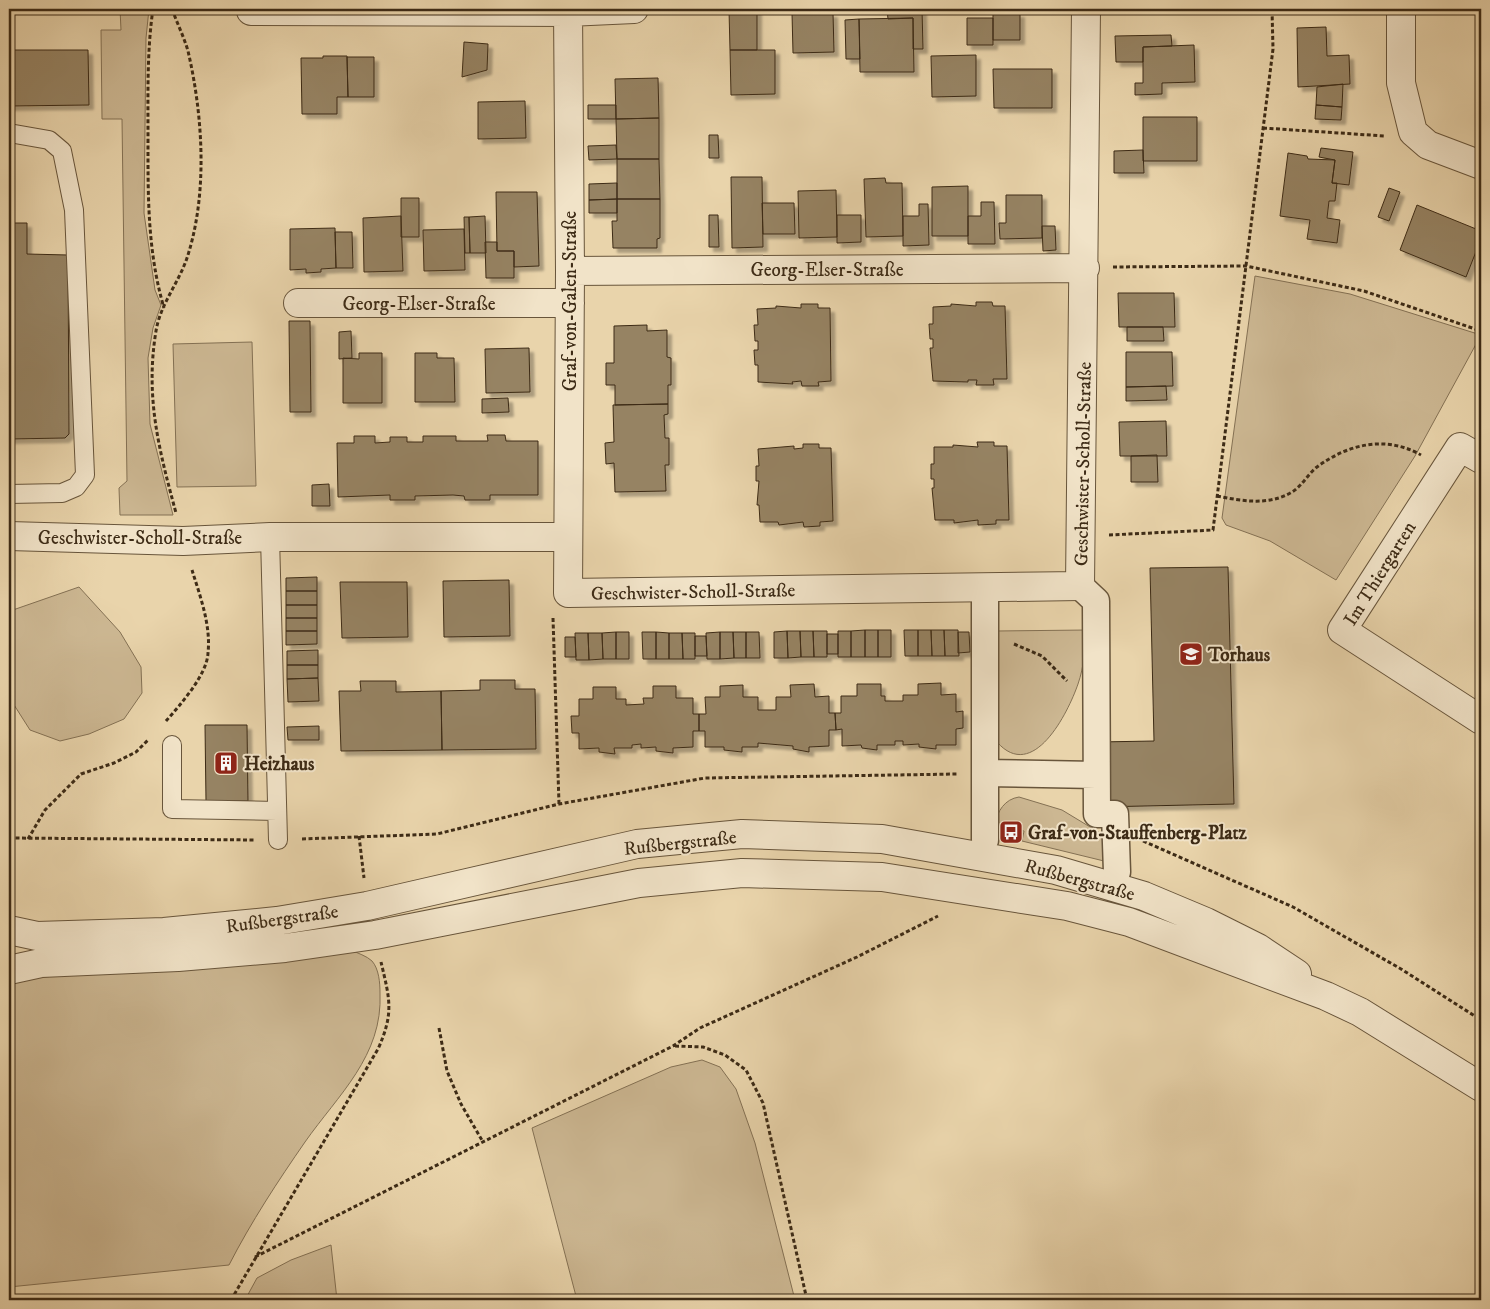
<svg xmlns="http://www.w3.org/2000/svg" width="1490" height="1309" font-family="'IM FELL DW Pica',serif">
<defs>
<filter id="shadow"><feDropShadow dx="4.5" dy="4.5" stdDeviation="1" flood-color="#0004"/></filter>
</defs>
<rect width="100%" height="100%" fill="#e9d4ab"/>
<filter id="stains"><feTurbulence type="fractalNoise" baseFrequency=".004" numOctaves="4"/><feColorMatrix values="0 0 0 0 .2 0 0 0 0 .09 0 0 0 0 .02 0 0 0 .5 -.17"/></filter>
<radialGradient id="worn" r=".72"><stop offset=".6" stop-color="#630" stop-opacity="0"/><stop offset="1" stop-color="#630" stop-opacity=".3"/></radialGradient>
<!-- green -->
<path fill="#ccb792" stroke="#847154" d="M 120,9 L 149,9 L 146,38 L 144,213 L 155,290 L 161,305 L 153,328 L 148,358 L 150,424 L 173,515 L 120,515 L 119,488 L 127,481 L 122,119 L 102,119 L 101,30 L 121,30 Z
M 1255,276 L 1350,294 L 1481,335 L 1415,456 L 1336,580 L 1270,541 L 1226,525 L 1222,518 Z
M 252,342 L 256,486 L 177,487 L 173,344 Z
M 79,587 L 120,632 L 141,667 L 142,693 L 124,719 L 89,734 L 60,741 L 30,730 L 9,697 L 9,617 L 10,611 Z
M 1087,630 C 1085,648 1084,667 1078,684 C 1068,713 1033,783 997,742 L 996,631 Z
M 1019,797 L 1062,810 L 1105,836 L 1104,861 L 1022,841 L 1024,831 L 995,825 C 997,811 1005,799 1019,797 Z
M 351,950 C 357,953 367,956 372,961 C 379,969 380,983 380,993 C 383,1056 338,1095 305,1142 C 278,1181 251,1222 229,1265 L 9,1287 L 9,980 Z
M 702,1060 L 720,1067 L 736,1089 L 755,1143 L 795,1300 L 577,1300 L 532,1128 L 671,1067 Z
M 331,1245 L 337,1300 L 245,1300 L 257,1278 L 291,1260 Z"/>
<!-- building -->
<path fill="#968363" stroke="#3d2b16" filter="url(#shadow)" d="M 757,9 L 757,50 L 730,50 L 729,10 Z
M 887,9 L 922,9 L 923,49 L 913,49 L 913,18 L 888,19 Z
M 792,13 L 833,13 L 834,52 L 793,53 Z
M 993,13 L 1020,13 L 1020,40 L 993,40 Z
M 913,18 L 914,72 L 860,72 L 859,19 Z
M 967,18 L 993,18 L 993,45 L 967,45 Z
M 859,19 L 860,59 L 846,59 L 845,20 Z
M 1326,27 L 1327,56 L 1349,55 L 1350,84 L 1298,87 L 1297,28 Z
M 1171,35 L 1172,46 L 1143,47 L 1143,62 L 1116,62 L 1115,36 Z
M 464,42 L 488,44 L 487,70 L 462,77 Z
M 1194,45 L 1195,82 L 1162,83 L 1162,94 L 1135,95 L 1135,83 L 1143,83 L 1143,47 Z
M 9,50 L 88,50 L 89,105 L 9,106 Z
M 730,50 L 775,50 L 775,94 L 731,95 Z
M 976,55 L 976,96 L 932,97 L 931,56 Z
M 323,56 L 347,56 L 348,97 L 337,97 L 337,114 L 302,114 L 301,58 L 323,58 Z
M 347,57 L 374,57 L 374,97 L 348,97 Z
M 993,69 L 1052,69 L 1052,108 L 994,108 Z
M 658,78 L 659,118 L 616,119 L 615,79 Z
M 1343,84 L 1342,107 L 1316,105 L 1317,87 Z
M 525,101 L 526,138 L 478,139 L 478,102 Z
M 588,105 L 616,105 L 616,119 L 588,119 Z
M 1316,105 L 1342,107 L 1341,120 L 1315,119 Z
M 1143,117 L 1197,117 L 1197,161 L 1143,161 Z
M 659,118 L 659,159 L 617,159 L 616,119 Z
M 709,135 L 718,135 L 719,158 L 709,158 Z
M 616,145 L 617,159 L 589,160 L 588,146 Z
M 1321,148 L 1353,152 L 1349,185 L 1332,183 L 1335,160 L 1319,157 Z
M 1143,150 L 1144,173 L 1114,173 L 1114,151 Z
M 1288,153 L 1307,156 L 1308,159 L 1335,160 L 1332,183 L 1337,183 L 1335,201 L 1329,201 L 1327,218 L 1340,220 L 1337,243 L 1307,239 L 1310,220 L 1280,216 Z
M 617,159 L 659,159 L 660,199 L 617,199 Z
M 731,177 L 762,177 L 763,247 L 732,248 Z
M 885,178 L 886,183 L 902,183 L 903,236 L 866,237 L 864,179 Z
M 617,183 L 617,199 L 589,200 L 589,184 Z
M 968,186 L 968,236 L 932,236 L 932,187 Z
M 1389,188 L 1400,192 L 1389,221 L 1378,217 Z
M 836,190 L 837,237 L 799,238 L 798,191 Z
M 496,192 L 537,192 L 539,266 L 514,267 L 514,251 L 497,251 Z
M 1006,195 L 1042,195 L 1042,238 L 1000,239 L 999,223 L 1006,223 Z
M 401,198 L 419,198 L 419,237 L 401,237 Z
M 617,199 L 617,213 L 589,213 L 589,200 Z
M 617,199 L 660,199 L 660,238 L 657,239 L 657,248 L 613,248 L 612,221 L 617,221 Z
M 981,202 L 994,202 L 995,244 L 968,244 L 968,216 L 981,216 Z
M 762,203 L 794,203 L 795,234 L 763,234 Z
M 919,204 L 928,204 L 929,245 L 903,246 L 903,216 L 919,216 Z
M 1417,205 L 1481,231 L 1481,239 L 1466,277 L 1400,250 Z
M 709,215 L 718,215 L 719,247 L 709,247 Z
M 837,215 L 861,215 L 861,242 L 837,243 Z
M 401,216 L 403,271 L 364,272 L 363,218 Z
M 485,216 L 486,253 L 470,253 L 469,217 Z
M 464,217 L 469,217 L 470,253 L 465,253 Z
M 9,223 L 27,223 L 27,254 L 68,255 L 69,434 L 65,438 L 9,439 Z
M 1042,226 L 1055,226 L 1056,250 L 1043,251 Z
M 335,228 L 336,268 L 321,269 L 321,272 L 306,273 L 306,269 L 290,270 L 290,229 Z
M 464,229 L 465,270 L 424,271 L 423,230 Z
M 335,232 L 352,232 L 353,268 L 336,268 Z
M 485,242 L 497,242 L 497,251 L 514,251 L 514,278 L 486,278 Z
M 1118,293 L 1174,293 L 1175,327 L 1119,327 Z
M 976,302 L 992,302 L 993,306 L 1005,306 L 1007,379 L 993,379 L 994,385 L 976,385 L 977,380 L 968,380 L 968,382 L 933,381 L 930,348 L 933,348 L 933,339 L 930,339 L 929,324 L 933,324 L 933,307 L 951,306 L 951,304 L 976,306 Z
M 801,304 L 818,304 L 818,308 L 830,308 L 831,381 L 818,382 L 819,386 L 802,386 L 801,381 L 792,382 L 793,384 L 758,382 L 758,365 L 755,365 L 754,350 L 758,350 L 758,341 L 755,341 L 754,325 L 758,325 L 757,309 L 776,308 L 776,306 L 801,308 Z
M 289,321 L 310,321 L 311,412 L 290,412 Z
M 647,325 L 647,331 L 667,330 L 667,357 L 671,358 L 671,385 L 668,385 L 668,404 L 615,405 L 615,385 L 606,385 L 606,363 L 614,363 L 614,326 Z
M 1127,327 L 1163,327 L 1164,341 L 1127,341 Z
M 351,331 L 352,358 L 339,359 L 339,332 Z
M 529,348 L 530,392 L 486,393 L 485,349 Z
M 1126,352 L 1172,352 L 1173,386 L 1126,387 Z
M 359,353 L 382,353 L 382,403 L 343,403 L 343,358 L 359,359 Z
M 415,353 L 437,353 L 437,358 L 454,358 L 455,402 L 415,402 Z
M 1166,386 L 1167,400 L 1126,401 L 1126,387 Z
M 508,398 L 509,412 L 482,413 L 482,399 Z
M 668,404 L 668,414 L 664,415 L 665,438 L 669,438 L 669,465 L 665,465 L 666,491 L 615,492 L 614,463 L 606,464 L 605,443 L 614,442 L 613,405 Z
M 1166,421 L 1167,456 L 1120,456 L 1119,422 Z
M 487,435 L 505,435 L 506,441 L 538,441 L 538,495 L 490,495 L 490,500 L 465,500 L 464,496 L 453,495 L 415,496 L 415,500 L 390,500 L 390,495 L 338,497 L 337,443 L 354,443 L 354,436 L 375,436 L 375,443 L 390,442 L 390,437 L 407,437 L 407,442 L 423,442 L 423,436 L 456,436 L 456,441 L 488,441 Z
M 977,442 L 994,442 L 994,446 L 1007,446 L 1009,520 L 996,520 L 996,524 L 978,525 L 978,520 L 954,523 L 954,520 L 935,520 L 932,488 L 934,488 L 934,479 L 931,479 L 931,464 L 934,464 L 934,447 L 953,447 L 953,445 L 978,447 Z
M 803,444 L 819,444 L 819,448 L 831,448 L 833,521 L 820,522 L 820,526 L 804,527 L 803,522 L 779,525 L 778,522 L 760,522 L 759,505 L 757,505 L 759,481 L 756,481 L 756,466 L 759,466 L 758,449 L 794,446 L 794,449 L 803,448 Z
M 1157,455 L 1158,482 L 1131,482 L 1131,456 Z
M 329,484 L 330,506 L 312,506 L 312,485 Z
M 1228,567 L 1234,804 L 1099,807 L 1098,742 L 1154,741 L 1150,568 Z
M 317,577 L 317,591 L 286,591 L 286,578 Z
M 509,580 L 510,636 L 444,637 L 443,581 Z
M 340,582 L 407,582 L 408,637 L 342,638 Z
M 286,591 L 317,591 L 317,605 L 286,605 Z
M 286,605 L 317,605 L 317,618 L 286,618 Z
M 286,618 L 317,618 L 317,631 L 286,631 Z
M 865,630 L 865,657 L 851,657 L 851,631 Z
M 865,630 L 878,630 L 878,657 L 865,657 Z
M 878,630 L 891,630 L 891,657 L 878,657 Z
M 904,630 L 918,630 L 918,656 L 905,656 Z
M 918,630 L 931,630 L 932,656 L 918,656 Z
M 931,630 L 944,630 L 945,656 L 932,656 Z
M 944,630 L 958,630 L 959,656 L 945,656 Z
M 286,631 L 317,631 L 317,644 L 286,645 Z
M 787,631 L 788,658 L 774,658 L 774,632 Z
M 787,631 L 800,631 L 801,657 L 788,658 Z
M 800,631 L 813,631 L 814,657 L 801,657 Z
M 813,631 L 827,631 L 827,657 L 814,657 Z
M 838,631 L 851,631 L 851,657 L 838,657 Z
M 616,632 L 616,659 L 603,659 L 602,633 Z
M 616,632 L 629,632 L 629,659 L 616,659 Z
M 642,632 L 656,632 L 656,659 L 643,659 Z
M 656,632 L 669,633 L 669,659 L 656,659 Z
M 720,632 L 720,659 L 707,659 L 706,633 Z
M 720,632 L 733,632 L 734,658 L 720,659 Z
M 733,632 L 746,632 L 746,658 L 734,658 Z
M 746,632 L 759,632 L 760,658 L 746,658 Z
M 958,632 L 969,632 L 970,652 L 958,653 Z
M 575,633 L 588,633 L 589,660 L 576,660 Z
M 588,633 L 602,633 L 603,659 L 589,660 Z
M 669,633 L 682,633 L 683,659 L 669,659 Z
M 682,633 L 695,633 L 695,659 L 683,659 Z
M 827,634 L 838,634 L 838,654 L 827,654 Z
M 695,636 L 706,636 L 707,656 L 695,656 Z
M 565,637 L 575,637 L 576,657 L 565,657 Z
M 318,650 L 318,665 L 287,665 L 287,651 Z
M 287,665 L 318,665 L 318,678 L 287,679 Z
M 318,678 L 319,701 L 288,702 L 287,679 Z
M 480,680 L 515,680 L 515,689 L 535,689 L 536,749 L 442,750 L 441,691 L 480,690 Z
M 360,681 L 396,681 L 396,692 L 441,691 L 442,750 L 341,751 L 339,691 L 361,691 Z
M 941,683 L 941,695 L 956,694 L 956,712 L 963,711 L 963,728 L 956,729 L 956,745 L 936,745 L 936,749 L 919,747 L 919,744 L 903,745 L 903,741 L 895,741 L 895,745 L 877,745 L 877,750 L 862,748 L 861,745 L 842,746 L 842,729 L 836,730 L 835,713 L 841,713 L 841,696 L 857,696 L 857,684 L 881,684 L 881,696 L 885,696 L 885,701 L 903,701 L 903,695 L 918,695 L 918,684 Z
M 814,684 L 815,697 L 829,696 L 829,713 L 835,713 L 836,730 L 829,730 L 829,746 L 809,747 L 809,752 L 793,749 L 793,746 L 758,743 L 758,747 L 742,747 L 742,752 L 724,750 L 724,747 L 705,747 L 705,731 L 699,731 L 699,714 L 706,714 L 705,697 L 720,697 L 720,686 L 743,685 L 743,697 L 758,697 L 758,710 L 776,710 L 776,697 L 791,697 L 790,685 Z
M 653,686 L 676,686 L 676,698 L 693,698 L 693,714 L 699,714 L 699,731 L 693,731 L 693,747 L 673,748 L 673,753 L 656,751 L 656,747 L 641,748 L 641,744 L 632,745 L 632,748 L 614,748 L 615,754 L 599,752 L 599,748 L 579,749 L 579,733 L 572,733 L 571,716 L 579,716 L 579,699 L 593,699 L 593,687 L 616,687 L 616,699 L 626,699 L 626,705 L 644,704 L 643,698 L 653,698 Z
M 205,725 L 247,725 L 248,801 L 206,801 Z
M 319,726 L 319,740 L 288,740 L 287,727 Z"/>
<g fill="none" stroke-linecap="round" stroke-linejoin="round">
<!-- service casing -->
<g stroke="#68553b" stroke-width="20">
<path id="service" d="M 9,133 L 49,140 L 62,151 L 74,210 L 85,475 L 76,487 L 62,493 L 9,494
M 270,537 L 278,840
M 172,745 L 172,809 L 277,811"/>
</g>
<!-- pedestrian casing -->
<g stroke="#68553b" stroke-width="29">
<path id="pedestrian" d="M 1080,586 L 1096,601 L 1097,814 L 1115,814 L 1117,872
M 985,588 L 985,840
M 985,773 L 1096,775"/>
</g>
<!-- minor casing -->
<g stroke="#68553b" stroke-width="30">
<path id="minor" d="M 568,9 L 570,271 L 568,593 L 1080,586 L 1086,9
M 1401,9 L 1401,83 L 1413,132 L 1428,145 L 1481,165
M 251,11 L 568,12 L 634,9
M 570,271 L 1085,268
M 298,303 L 570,303
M 1481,459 L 1460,447 L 1342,630 L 1481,720
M 9,536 L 183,541 L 270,537 L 568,537"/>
</g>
<!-- tertiary casing -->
<g stroke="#68553b" stroke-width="30">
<path id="tertiary" d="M 9,930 L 37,936 L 164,932 L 277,921 L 367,906 L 637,844 L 742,834 L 882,839 L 1056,870 L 1144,896 L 1206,922 L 1258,948 L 1297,974
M 9,970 L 41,963 L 178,957 L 285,948 L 375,935 L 639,883 L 742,873 L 882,877 L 1067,906 L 1129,922 L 1326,996 L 1360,1012 L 1481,1087"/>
</g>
<!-- path -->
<path stroke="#3d2b16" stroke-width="3" stroke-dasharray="4 2.5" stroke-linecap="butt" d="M 153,9 C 147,50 148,92 148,134 C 148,194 147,250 164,308
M 172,9 C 177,23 184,37 188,51 C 203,116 208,194 187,258 C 179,282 160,305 156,331 C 145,397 159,450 176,513
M 1263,128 L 1385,136
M 1113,267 L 1246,266 L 1364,291 L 1481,331
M 1217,496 C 1242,501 1269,506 1292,492 C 1302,486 1308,474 1317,467 C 1348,444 1386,435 1421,455
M 1109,535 L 1213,530 L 1273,49 L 1272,9
M 553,618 L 559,804
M 1014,644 L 1042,656 L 1067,681
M 166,721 C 180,705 207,675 208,653 C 211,625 200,596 192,570
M 359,836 L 364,878
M 9,838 L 256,840
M 28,839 L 45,810 L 81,774 L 114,763 L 136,752 L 148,740
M 302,839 L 437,834 L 559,804 L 705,778 L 957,774
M 1143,841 L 1293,907 L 1401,969 L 1481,1020
M 439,1028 L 447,1071 L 461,1104 L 483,1142
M 675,1046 L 703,1047 L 725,1055 L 746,1070 L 763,1103 L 807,1300
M 255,1257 L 673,1046 L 700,1028 L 857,957 L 938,916
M 231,1300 L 378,1049 C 394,1013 390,1000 381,962"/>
<!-- service -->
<use href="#service" stroke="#f1e3c8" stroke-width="18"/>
<!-- pedestrian -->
<use href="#pedestrian" stroke="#f1e3c8" stroke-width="26"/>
<!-- minor -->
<use href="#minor" stroke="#f1e3c8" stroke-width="28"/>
<!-- tertiary -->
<use href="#tertiary" stroke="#f1e3c8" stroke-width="28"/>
</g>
<!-- icons -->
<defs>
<g id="school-square" transform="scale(1.25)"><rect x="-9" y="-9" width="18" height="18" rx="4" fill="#8f2418" stroke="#f1e3c8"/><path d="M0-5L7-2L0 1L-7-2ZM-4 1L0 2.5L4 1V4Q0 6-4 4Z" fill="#fff"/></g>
<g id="building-square" transform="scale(1.25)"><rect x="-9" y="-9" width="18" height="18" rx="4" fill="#8f2418" stroke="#f1e3c8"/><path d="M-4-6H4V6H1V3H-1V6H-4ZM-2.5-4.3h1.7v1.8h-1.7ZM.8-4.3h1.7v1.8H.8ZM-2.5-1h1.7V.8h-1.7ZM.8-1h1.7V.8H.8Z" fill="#fff"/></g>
<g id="bus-square" transform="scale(1.25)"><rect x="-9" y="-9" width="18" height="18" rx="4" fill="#8f2418" stroke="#f1e3c8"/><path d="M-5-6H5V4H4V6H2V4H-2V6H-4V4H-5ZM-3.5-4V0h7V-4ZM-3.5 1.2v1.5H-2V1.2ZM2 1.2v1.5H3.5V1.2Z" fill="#fff"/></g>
</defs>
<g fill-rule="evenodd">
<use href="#school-square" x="1191" y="654"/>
<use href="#building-square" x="226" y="763"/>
<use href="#bus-square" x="1011" y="832"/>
</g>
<g text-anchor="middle" stroke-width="4" stroke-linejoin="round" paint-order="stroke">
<!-- street labels -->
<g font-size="19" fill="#3d2b16" stroke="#f1e3c8">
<text x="827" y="276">Georg-Elser-Straße</text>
<text transform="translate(569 301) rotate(-90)" y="7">Graf-von-Galen-Straße</text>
<text x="419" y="310">Georg-Elser-Straße</text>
<text transform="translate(1082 464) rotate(-89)" y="7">Geschwister-Scholl-Straße</text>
<text x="140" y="544">Geschwister-Scholl-Straße</text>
<text transform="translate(1379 573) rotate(-58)" y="7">Im Thiergarten</text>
<text transform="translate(693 591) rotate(-1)" y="7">Geschwister-Scholl-Straße</text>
<text transform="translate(680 842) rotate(-6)" y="7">Rußbergstraße</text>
<text transform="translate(1080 879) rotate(15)" y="7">Rußbergstraße</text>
<text transform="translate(282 918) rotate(-8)" y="7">Rußbergstraße</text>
</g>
<!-- poi labels -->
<g font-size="19" font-weight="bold" fill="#3d2b16" stroke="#f1e3c8" text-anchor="start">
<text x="1208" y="661">Torhaus</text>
<text x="244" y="770">Heizhaus</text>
<text x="1028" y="839">Graf-von-Stauffenberg-Platz</text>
</g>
</g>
<!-- margin -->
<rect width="1490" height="1309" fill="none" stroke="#e9d4ab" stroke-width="30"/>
<rect x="10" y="10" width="1470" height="1289" fill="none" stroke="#3d2b16" stroke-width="2.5"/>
<rect x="15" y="15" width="1460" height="1279" fill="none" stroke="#3d2b16"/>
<rect width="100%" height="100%" filter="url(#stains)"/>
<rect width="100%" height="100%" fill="url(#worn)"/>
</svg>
